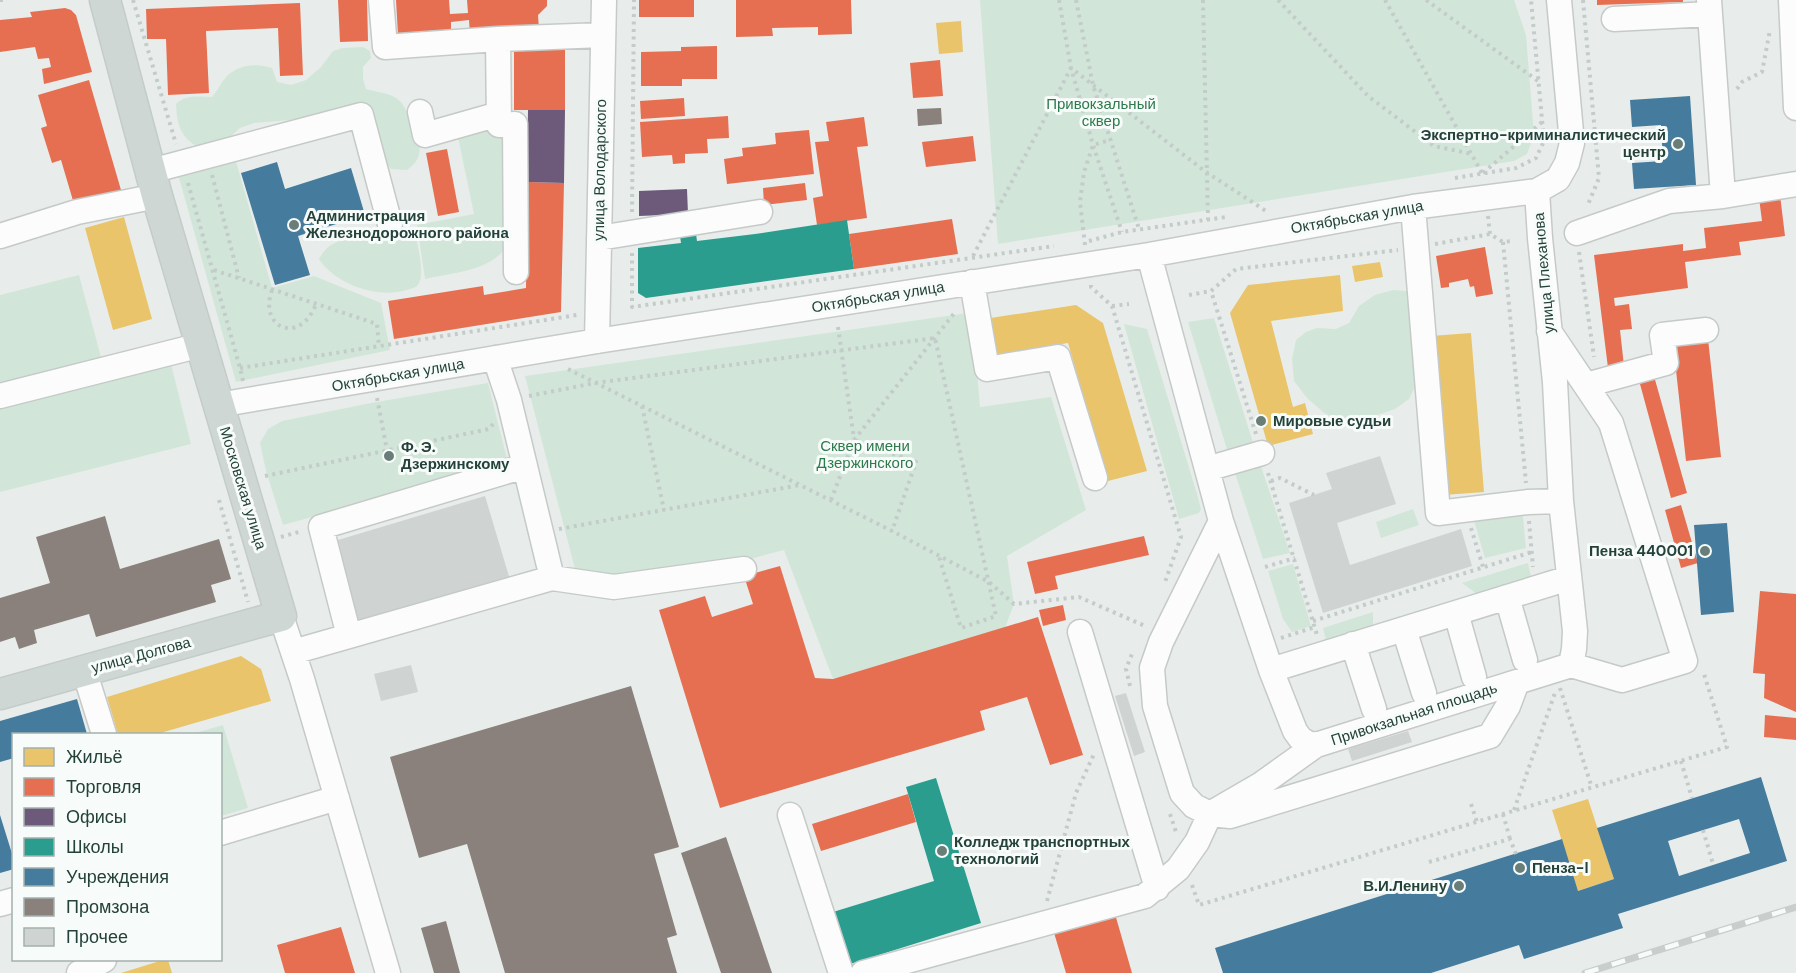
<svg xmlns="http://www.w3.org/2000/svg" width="1796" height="973" viewBox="0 0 1796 973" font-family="'DM Sans',sans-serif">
  <rect width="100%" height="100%" fill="#e8edeb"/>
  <path fill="#d1e6d8" d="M980 0H1514L1526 35 1534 135 1527 154 1514 161 998 244Z
    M363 47 370 51 371 58 363 67V79L366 89C378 93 391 92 401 102 406 108 409 117 412 123 419 142 427 156 407 170L391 169 385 162 375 123 313 118 254 123 240 128 229 138 217 144 203 149C181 140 177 126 176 104 187 94 198 97 212 97 217 91 221 83 226 77 239 64 256 63 272 68L277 82 291 85 306 80 321 67 333 51 342 48Z
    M489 127 509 129 506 247C491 271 451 273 425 279L417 225 474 214 458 137Z
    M235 158 272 288 314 276 381 303 390 350 236 382 178 174Z
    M401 221 415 232C417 244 425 272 419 283 417 288 412 288 407 290 378 299 336 285 319 259 333 233 353 243 374 235 379 233 381 228 383 224Z
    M79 275 101 357 0 385V295Z
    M1393 290 1407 291 1419 327 1417 383 1409 399 1395 409 1369 418 1340 422 1323 412 1307 398 1294 381 1292 359 1296 340 1306 332 1317 328 1336 329 1349 323 1359 306 1375 295Z
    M968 313 976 359 980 407 1051 397 1086 510 1007 556 1014 604 1005 628 833 679 784 550 641 588 582 596 525 376Z
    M1214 318 1255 449 1229 456 1188 322Z
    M1124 324 1147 329 1197 494 1201 509 1199 513 1179 519Z
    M170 360 191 444 0 492V403Z
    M488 383 508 463 283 525 266 471 260 443 268 429 282 421 371 403Z
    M1259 460 1290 553 1263 559 1233 467Z
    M1522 507 1526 548 1485 558 1472 514Z
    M1413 509 1419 525 1381 538 1376 522Z
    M1528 563 1531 577 1526 583 1481 597 1462 583Z
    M1293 564 1311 626 1292 632 1283 619 1268 571Z
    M1373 612V630L1327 645 1323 628Z
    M223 725 248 808 221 816 220 734H192Z"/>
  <path fill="#e9c46a" d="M961 21 963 52 939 54 936 23Z
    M124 217 152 319 113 330 85 228Z
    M1380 262 1383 277 1355 282 1352 266Z
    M1340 275 1343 311 1271 321 1293 407 1305 403 1313 434 1268 446 1230 313 1248 285Z
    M1076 305 1103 323 1147 471 1108 481 1068 343 990 356 984 319Z
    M1471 333 1484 492 1444 495 1431 336Z
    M241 656 261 669 271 701 157 734H118L107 697Z
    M1588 799 1614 879 1578 891 1552 810Z
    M163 960H168L172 973H121Z"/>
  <path fill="#e76f51" d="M338 0H367L368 41 340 42Z
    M396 0H449L450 14 468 13 467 0H547V6L538 15 539 29 470 35 469 20 451 22V31L398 35Z
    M639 0H694V17H639Z
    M736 0H851L852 34 818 35V27L772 28 773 36 736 37Z
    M1597 0H1683V2L1597 5Z
    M300 3 303 75 280 76 278 28 206 31 209 93 168 95 166 39H147L146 9Z
    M65 8 71 10 76 15 92 72 44 84 42 69 51 67 49 58 38 59 35 47 0 52V20L32 17 30 12Z
    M514 41H565V110H514Z
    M717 46V79H682V86H641V52L681 51V47Z
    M940 60 943 96 913 98 910 63Z
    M89 80 121 190 74 204 61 160 52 163 41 128 47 126 38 95Z
    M684 98 685 116 641 119 640 101Z
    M728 116 729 138 707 139 708 153 685 154V163L673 164 672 155 642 157 640 122Z
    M864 117 868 146 857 147 867 218 817 225 813 198 823 196 815 142 829 141 826 122Z
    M809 130 814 174 727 184 724 159 743 156 742 148 776 144 775 133Z
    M973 136 976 161 926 167 922 142Z
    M447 149 459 212 438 216 426 153Z
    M527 182 564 183 561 312 394 339 388 301 483 286 484 295 526 288Z
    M805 183 807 200 764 205 763 188Z
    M1780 195 1785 236 1739 242 1741 255 1685 262 1688 288 1614 298 1615 306 1629 304 1632 329 1620 330 1624 366 1608 368 1594 255 1683 244V251L1706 248 1704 228 1762 221 1759 198Z
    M952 219 958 254 854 269 849 234Z
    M1485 247 1493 294 1476 297 1474 286 1470 287 1468 279 1449 283V287L1441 288 1436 256Z
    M1708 339 1721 457 1686 461 1673 343Z
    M1652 369 1687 493 1671 498 1637 373Z
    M1681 505 1698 563 1681 568 1665 510Z
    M1144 536 1149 555 1055 576 1058 589 1035 594 1027 562Z
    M780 566 815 678 833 679 1038 617 1083 755 1050 765 1027 697 980 711 985 730 720 808 659 610 705 596 712 617 753 604 744 576Z
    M1760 591 1796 594V712L1764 698 1765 674 1753 673Z
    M1063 605 1066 620 1043 626 1039 610Z
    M1765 715 1796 718V740L1764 737Z
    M908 794 916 822 821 851 812 824Z
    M1113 907 1132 973H1066L1052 926Z
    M341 927 355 973H285L277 945Z"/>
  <path fill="#6d597a" d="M528 110H565L564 183 527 182Z
    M687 189 688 214 639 216V191Z"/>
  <path fill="#2a9d8f" d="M847 220 854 269 646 298 638 293V248L681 243 679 229 695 227 697 241 755 234Z
    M936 778 981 923 850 964 833 912 934 881 906 787Z"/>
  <path fill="#457b9d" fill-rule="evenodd" d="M1690 96 1696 185 1634 189 1632 163 1663 161 1661 125 1632 127 1630 100Z
    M277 162 285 189 351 168 365 215 298 236 310 275 275 285 241 173Z
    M1727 523 1734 612 1701 615 1694 525Z
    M77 699 87 734H14V758L0 762V721Z
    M1761 777 1787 861 1618 914 1623 928 1524 959 1519 945 1431 973H1223L1215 948 1562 839 1578 891 1614 879 1597 828ZM1739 819 1750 853 1679 876 1668 841Z
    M0 815 14 860V869L0 873Z"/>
  <path fill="#8a817c" d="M941 108 942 124 918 126 917 109Z
    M105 516 120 569 219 539 231 579 211 585 216 602 96 637 89 614 34 630 37 643 19 649 15 637 0 642V598L50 583 36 537Z
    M631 686 679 847 654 854 677 935 667 938 677 973H505L467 844 419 858 390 757Z
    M726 837 772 973H721L681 853Z
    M446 921 460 973H434L421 928Z"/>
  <path fill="#cfd4d2" d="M1380 456 1396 504 1337 523 1350 565 1461 529 1472 566 1323 613 1289 503 1332 489 1326 473Z
    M485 496 511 583 354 630 328 543Z
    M411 665 418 692 381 701 374 674Z
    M1126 693 1145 752 1134 756 1115 696Z
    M1408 731 1412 742 1352 761 1348 749Z"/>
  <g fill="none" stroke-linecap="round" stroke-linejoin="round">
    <g stroke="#c5cac8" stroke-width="27">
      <path id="minor" d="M381 0 385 47 498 39 603 35
        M1709 0 1723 196
        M1791 0 1796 108
        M1614 19 1710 14
        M498 39 499 125 515 124 516 272
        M420 112 425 135 499 114
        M151 171 361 115 390 224
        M1537 191 1540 238 1555 382 1561 501 1575 631 1574 649 1571 665
        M1413 207 1438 513 1528 502 1561 501
        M1577 233 1669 201 1723 196 1796 184
        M0 236 77 212 157 196
        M599 238 760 212
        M1149 255 1221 521 1271 670 1295 731 1300 738 1307 743 1316 745 1571 665
        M972 282 987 369 1058 357 1095 478
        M1549 331 1611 423 1685 661 1622 680 1571 665
        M597 341 604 0
        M495 358 509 400 552 578
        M1586 385 1666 363 1662 335 1706 330
        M0 396 201 345
        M218 405 597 341 1149 255 1413 207 1537 191 1558 179 1567 163 1572 143 1559 0
        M1207 469 1262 453
        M1221 521 1161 642 1152 668 1155 706 1182 793 1194 806 1210 814 1230 816 1490 736 1508 706 1517 682
        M1507 597 1525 660
        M1456 613 1474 677
        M281 616 302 679 388 973
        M1404 629 1424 693
        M1080 632 1157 888
        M349 636 321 527 525 466
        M1353 644 1374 709
        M293 652 552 578 614 587 744 569
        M84 670 104 734
        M1271 670 1569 578
        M790 815 841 973
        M220 833 337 798
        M0 904 14 900
        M79 973 104 960
        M863 973 1145 896 1178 869 1197 842 1210 814 1260 785 1316 745"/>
    </g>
    <g stroke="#c3ccc9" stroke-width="33">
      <path id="major" d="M0 694 281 616 157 196 105 0"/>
    </g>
    <path stroke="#c3ccca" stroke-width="4" stroke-dasharray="3 4.5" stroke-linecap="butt" d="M0 0H5
      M133 0 176 144
      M1059 0 1071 68 1093 145 1122 232
      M1076 0 1093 85 1139 229
      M1203 0 1208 220
      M1278 0 1368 96 1434 146 1472 154
      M1385 0 1482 173
      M1426 0 1538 81
      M1583 0 1599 178 1587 207
      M1737 89 1742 82 1762 72 1770 30
      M1483 173 1542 122
      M212 175 239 278
      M1455 178 1516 168 1536 158 1544 141 1531 0
      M188 183 240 368 243 381
      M632 212 634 0
      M1488 216 1490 234
      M1089 241 1122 232 1226 217
      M1503 242 1526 483
      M1435 244 1490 234 1503 242 1513 241
      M1085 245 1080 202 1084 172 1093 145 1110 140
      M1579 252 1594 357
      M632 253V307L1054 246
      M973 256 1071 68 1206 172 1266 211
      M214 270 377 324 379 347
      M1091 285V287L1112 306 1181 537 1165 582
      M272 290C258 328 300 346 316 304
      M1189 295 1211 291
      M1112 306 1129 304
      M838 327 854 439
      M240 368 577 315
      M568 369 892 531 989 582 1014 604 1079 597 1145 626 1146 625
      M529 396 595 383 935 338 996 616 961 628 939 557
      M377 398 387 450
      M642 406 664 510
      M1256 434 1211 291 1236 269 1398 250
      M854 440 956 311
      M1268 473 1317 635
      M265 476 489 429 493 424
      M1271 481 1280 478 1314 495
      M219 500 248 602
      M831 500 854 440 916 462 892 531
      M1529 521 1533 567
      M1471 528 1483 567
      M559 529 800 485
      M281 537 302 531
      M1265 567 1295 558
      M1313 621 1532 552
      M1281 638 1315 627
      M1130 686 1126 669 1132 654
      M1560 688 1592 788
      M1681 761 1692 798
      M1471 804 1477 822
      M1514 810 1556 690
      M1170 814 1177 835
      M1503 814 1510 839
      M1703 830 1713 864
      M1429 862 1510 839 1516 854
      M1192 885 1199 905 1727 747 1703 671
      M1047 901 1076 793 1094 754"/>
    <use href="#minor" stroke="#fcfcfc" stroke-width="24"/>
    <use href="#major" stroke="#cfd7d5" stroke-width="30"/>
    <g stroke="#c9cdcc" stroke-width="7">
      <path id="rail" d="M1585 973 1796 907"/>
    </g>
    <use href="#rail" stroke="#f7fbf9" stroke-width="4.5" stroke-dasharray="14" stroke-linecap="butt"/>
  </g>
  <g fill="#697e78" stroke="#f7fbf9" stroke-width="2">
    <circle cx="1678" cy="144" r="6"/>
    <circle cx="294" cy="225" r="6"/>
    <circle cx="1261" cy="421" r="6"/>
    <circle cx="389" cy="456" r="6"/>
    <circle cx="1705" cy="551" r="6"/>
    <circle cx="942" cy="851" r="6"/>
    <circle cx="1520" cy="868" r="6"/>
    <circle cx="1459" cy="886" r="6"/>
  </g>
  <g text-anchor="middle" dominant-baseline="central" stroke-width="6" stroke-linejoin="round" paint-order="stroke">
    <g font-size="15" fill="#2d7a4b" stroke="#f7fbf9">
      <text x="1101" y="104">Привокзальный<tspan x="1101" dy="17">сквер</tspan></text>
      <text x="865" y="446">Сквер имени<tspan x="865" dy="17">Дзержинского</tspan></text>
    </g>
    <g font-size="15" font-weight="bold" fill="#24423a" stroke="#f7fbf9" text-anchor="start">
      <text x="1666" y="135" text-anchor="end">Экспертно-криминалистический<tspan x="1666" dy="17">центр</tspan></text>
      <text x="306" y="216">Администрация<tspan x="306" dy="17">Железнодорожного района</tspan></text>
      <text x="1273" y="421">Мировые судьи</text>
      <text x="401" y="447">Ф. Э.<tspan x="401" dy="17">Дзержинскому</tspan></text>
      <text x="1693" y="551" text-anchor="end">Пенза 440001</text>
      <text x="954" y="842">Колледж транспортных<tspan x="954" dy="17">технологий</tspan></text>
      <text x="1532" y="868">Пенза-I</text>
      <text x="1447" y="886" text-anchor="end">В.И.Ленину</text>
    </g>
    <g font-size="15" fill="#24423a" stroke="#f7fbf9">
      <text transform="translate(600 170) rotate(-89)">улица Володарского</text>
      <text transform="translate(1357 217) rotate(-10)">Октябрьская улица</text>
      <text transform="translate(1544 273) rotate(-95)">улица Плеханова</text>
      <text transform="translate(878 297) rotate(-9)">Октябрьская улица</text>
      <text transform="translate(398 375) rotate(-10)">Октябрьская улица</text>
      <text transform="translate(243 488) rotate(73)">Московская улица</text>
      <text transform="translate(141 655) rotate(-15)">улица Долгова</text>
      <text transform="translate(1414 714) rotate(-18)">Привокзальная площадь</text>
    </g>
  </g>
  <rect x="12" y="733" width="210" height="228" fill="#f7fbf9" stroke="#a3b1ad" stroke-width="1.5"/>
  <rect x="24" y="748" width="30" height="18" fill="#e9c46a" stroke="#a3b1ad" stroke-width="1.5"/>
  <text x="66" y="763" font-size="18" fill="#24423a">Жильё</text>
  <rect x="24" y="778" width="30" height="18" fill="#e76f51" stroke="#a3b1ad" stroke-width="1.5"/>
  <text x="66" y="793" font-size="18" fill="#24423a">Торговля</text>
  <rect x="24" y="808" width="30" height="18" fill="#6d597a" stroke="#a3b1ad" stroke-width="1.5"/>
  <text x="66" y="823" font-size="18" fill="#24423a">Офисы</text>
  <rect x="24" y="838" width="30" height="18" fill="#2a9d8f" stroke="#a3b1ad" stroke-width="1.5"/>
  <text x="66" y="853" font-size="18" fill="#24423a">Школы</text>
  <rect x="24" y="868" width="30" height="18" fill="#457b9d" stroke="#a3b1ad" stroke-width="1.5"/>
  <text x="66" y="883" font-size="18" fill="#24423a">Учреждения</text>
  <rect x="24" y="898" width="30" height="18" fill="#8a817c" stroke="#a3b1ad" stroke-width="1.5"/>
  <text x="66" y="913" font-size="18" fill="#24423a">Промзона</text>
  <rect x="24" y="928" width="30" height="18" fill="#cfd4d2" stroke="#a3b1ad" stroke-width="1.5"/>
  <text x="66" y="943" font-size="18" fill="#24423a">Прочее</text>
</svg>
